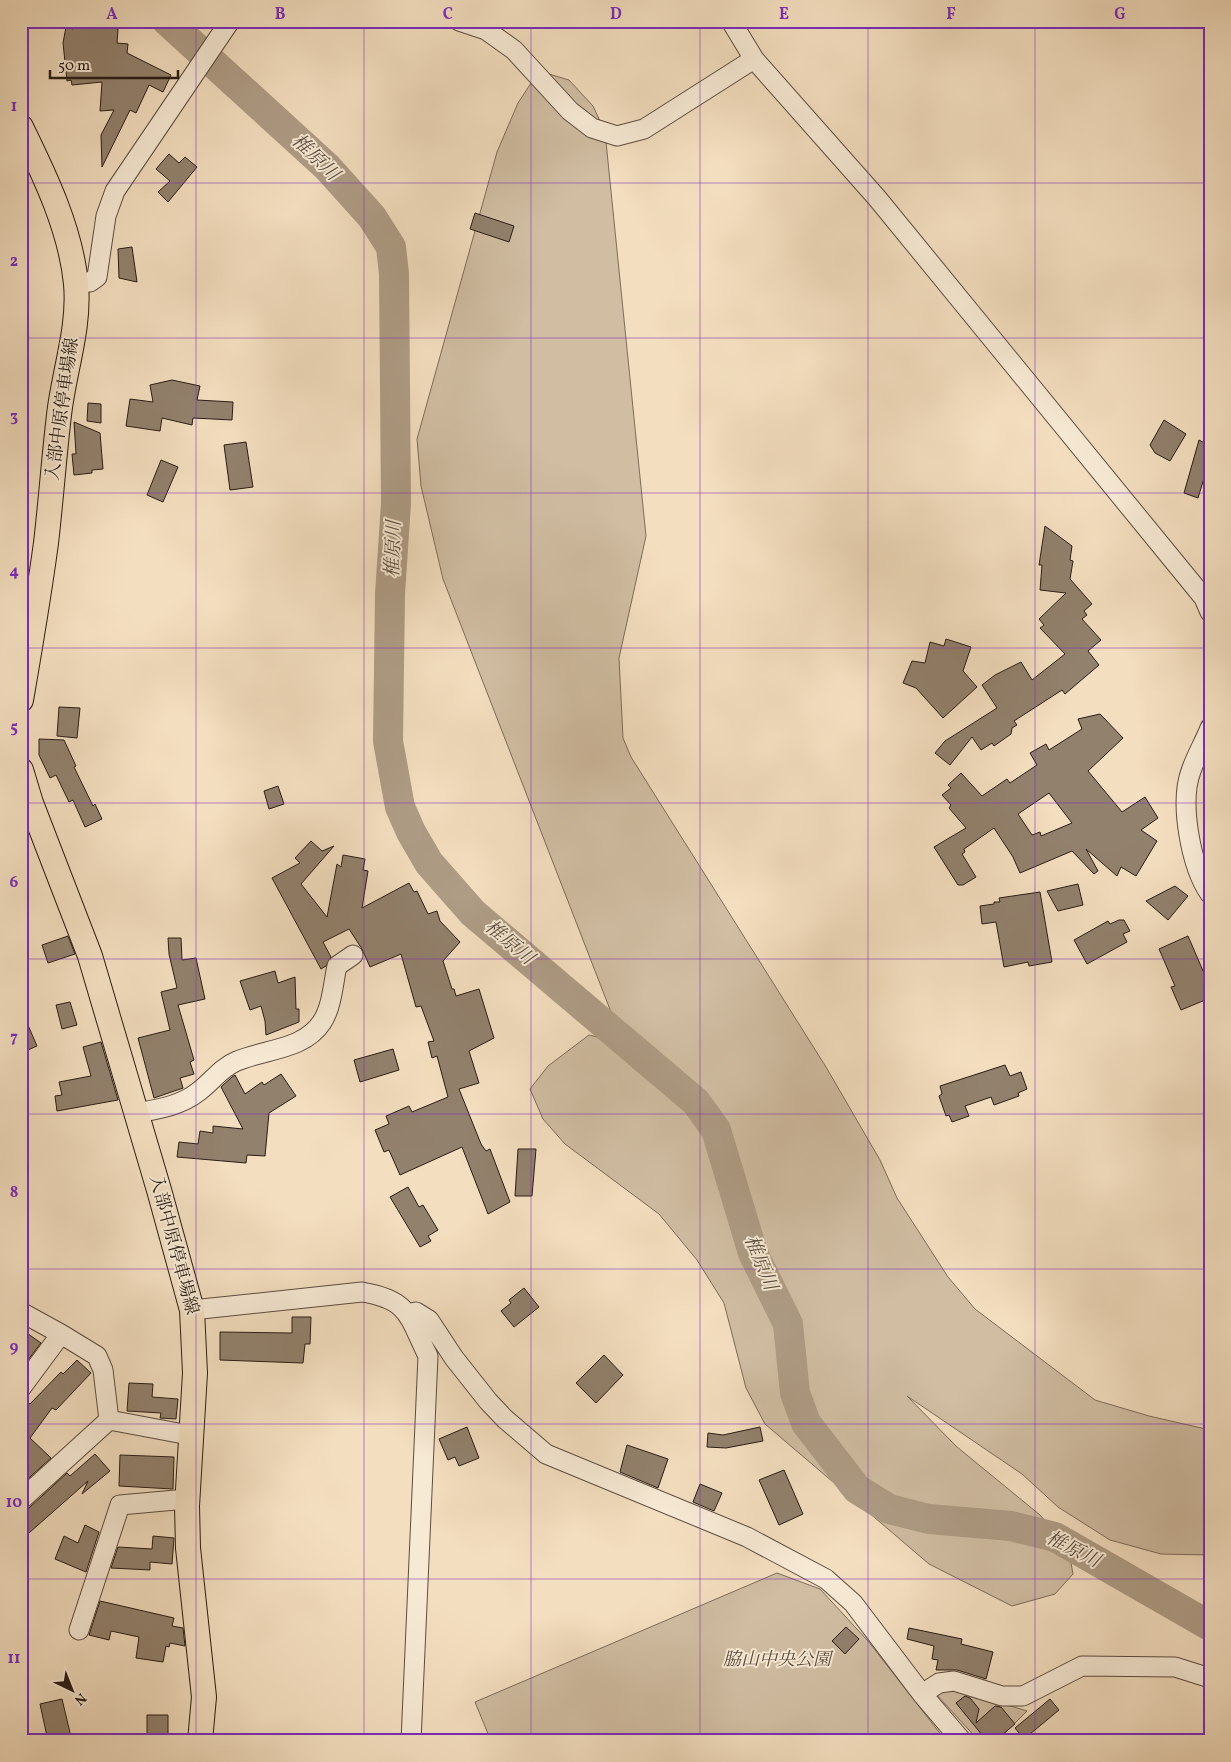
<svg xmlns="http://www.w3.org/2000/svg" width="1231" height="1762" viewBox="0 0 1231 1762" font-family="Vollkorn,'Noto Serif JP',serif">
  <rect width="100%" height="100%" fill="#f3debf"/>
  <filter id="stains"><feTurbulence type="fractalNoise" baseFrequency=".004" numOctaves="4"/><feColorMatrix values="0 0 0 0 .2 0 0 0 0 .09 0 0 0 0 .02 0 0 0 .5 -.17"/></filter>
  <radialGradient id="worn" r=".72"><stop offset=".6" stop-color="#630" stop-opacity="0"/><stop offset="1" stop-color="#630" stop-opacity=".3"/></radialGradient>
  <path fill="#d0bda2" stroke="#7c6c5c" d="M549 74 569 80 593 106 605 132 646 536 619 658 623 738 631 757 826 1067 880 1160 897 1198 948 1277 975 1309 1095 1400 1149 1416 1210 1430V1555L1161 1554 1110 1540 1058 1507 1022 1474 907 1396 957 1447 1040 1515 1068 1546 1073 1574 1055 1594 1012 1606 929 1564 765 1424 746 1388 724 1303 697 1260 659 1214 565 1144 543 1119 530 1089 548 1066 589 1035 623 1043 443 579 421 486 417 439 497 152 518 103 533 80Z
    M777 1573 820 1589 868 1641 946 1741H491L475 1702Z
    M956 1689 1027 1711 997 1741H979L937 1695 942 1690Z"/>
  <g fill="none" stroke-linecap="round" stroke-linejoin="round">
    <path stroke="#ae9c85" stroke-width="30" d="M167 21 327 167 372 217 391 247 394 274 396 503 390 594 388 741 400 807 411 832 429 863 473 913 696 1102 716 1130 753 1253 788 1324 795 1393 806 1423 857 1489 889 1509 929 1519 1011 1526 1055 1537 1210 1626"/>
  </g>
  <path fill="#92816d" stroke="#281c15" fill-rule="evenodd" d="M75 21H87L118 29 117 43 128 44 127 53 171 75 163 92 149 85 136 113 130 110 102 167 101 135 114 110 100 111 102 82 72 85 71 80 67 81 63 43 66 27 73 29Z
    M169 154 179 163 185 157 197 167 168 202 158 192 170 181 156 169Z
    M475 213 514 226 509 242 470 229Z
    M132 247 137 282 119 278 118 249Z
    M172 380 200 386 197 400 233 402 232 420 193 418 192 425 162 418 160 431 126 426 130 399 153 402 150 385Z
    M88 403 101 404V423L87 421Z
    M1164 420 1186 434 1170 461 1155 453 1150 445Z
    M74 422 100 433 103 469 92 470V473L74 475 72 454H76Z
    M1199 440 1210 446V467L1205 475 1198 498 1184 493Z
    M246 442 253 487 230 490 224 445Z
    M161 460 178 467 163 502 147 495Z
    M1045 526 1072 546 1070 560 1073 561 1070 579 1092 604 1084 611 1087 615 1082 619 1101 640 1088 651 1099 665 1065 694 1062 690 1014 721 1017 725 1012 728 1011 734 994 746 992 743 981 750 972 737 950 765 935 753 945 741 997 708 982 685 995 675 1021 662 1032 680 1065 654 1040 628 1044 625 1039 619 1066 593 1040 590 1042 565H1039Z
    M946 639 971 647 963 671 977 687 943 718 916 688 903 683 912 661 925 663 930 642 944 646Z
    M59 707 80 708 77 738 57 736Z
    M1100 714 1123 738 1088 771 1122 812 1145 797 1158 818 1141 830 1157 841 1136 876 1121 867 1117 876 1086 849 1098 871 1094 874 1072 851 1020 873 1013 857 994 828 964 849 965 852 962 854 976 877 963 885H958L934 847 966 828 949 808 951 805 942 795 951 788 948 785 961 773 982 796 1007 779 1010 783 1037 765 1030 753 1046 744 1049 750 1082 729 1078 719ZM1049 793 1072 823 1041 836 1040 832 1032 835 1018 814Z
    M39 739 64 740 76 766 74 767 93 806 95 804 102 819 85 827 73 800 69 802 56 775 50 778 39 755Z
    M278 786 284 804 269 809 264 791Z
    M311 841 322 851 334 846 301 884 327 917 337 864 341 867 343 855 365 859 363 870 368 871 362 908 409 883 414 892 417 891 428 914 437 911 440 921 460 942 443 961 452 989H454L456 996 479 989 494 1038 469 1051 479 1083 459 1089 481 1144 486 1151 490 1149 510 1202 488 1214 462 1147 400 1175 389 1150 384 1152 375 1130 389 1124 386 1116 409 1106 412 1112 448 1097 437 1056 432 1058 428 1042 434 1041 421 1006 416 1007 401 954 370 967 362 949 349 929 323 942 331 957 326 966 321 969 272 878 300 863 295 858Z
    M1078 884 1083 905 1058 911 1047 891Z
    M1175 886 1188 896 1168 920 1146 901Z
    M1040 892 1052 962 1029 966 1028 962 1004 967 996 922 982 924 980 906 994 904V902H1000L999 898Z
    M1119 920H1124L1130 931 1123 934 1127 942 1087 964 1074 940 1108 921 1110 924Z
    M68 936 75 954 48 963 42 945Z
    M1188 936 1210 987V998L1181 1010 1171 987 1175 986 1159 949Z
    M168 938H181L182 960 196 958 205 999 178 1005 194 1060 190 1062 194 1074 180 1078 183 1088 154 1098 138 1038 170 1030 161 992 177 988 169 954Z
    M275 971 278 983 295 977 296 1009H299V1022L266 1035 265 1021 261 1006 250 1010 240 981Z
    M70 1002 77 1025 62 1029 56 1005Z
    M21 1009 37 1046 21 1053Z
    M101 1042 118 1100 57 1111 55 1096 62 1095 59 1082 91 1076 83 1047Z
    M393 1049 399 1070 360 1082 354 1060Z
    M1005 1065 1010 1076 1021 1072 1027 1089 1018 1093 1019 1096 994 1105 991 1097 965 1106 969 1116 952 1122 949 1115 946 1116 939 1096 942 1094 940 1086Z
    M281 1074 296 1096 269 1113 265 1156 247 1155 246 1163 177 1157 179 1142 198 1144 200 1131 213 1133V1126L243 1129 221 1087 232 1077 235 1075 245 1094 262 1082 264 1085Z
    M518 1149H536L532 1196H515Z
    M408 1187 419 1207 423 1205 438 1230 428 1236 431 1241 420 1247 390 1197Z
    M524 1288 539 1307 514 1327 501 1311 511 1303 509 1300Z
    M292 1317H311L310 1344H305L303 1363 220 1360V1332L292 1333Z
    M21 1329 41 1343 21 1369Z
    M604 1355 623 1375 596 1403 576 1383Z
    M77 1360 91 1373 56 1410 52 1408 30 1438 51 1458 21 1485V1399L30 1404 61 1372 63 1374Z
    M129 1383 153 1384 152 1397 178 1399 176 1419 160 1418 161 1413 127 1411Z
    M467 1427 479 1458 459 1466 455 1457 448 1460 439 1439Z
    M760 1427 763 1441 726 1448 707 1447 708 1433 723 1435Z
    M627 1445 668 1459 658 1488 620 1472Z
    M95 1454 110 1471 82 1494 88 1481 21 1540V1511L29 1508 67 1473 70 1476Z
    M120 1455 174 1457 173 1489 119 1486Z
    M784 1470 803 1514 779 1525 759 1480Z
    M700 1484 722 1493 714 1511 693 1502Z
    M85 1525 99 1532 86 1572 55 1559 64 1536 78 1543Z
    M153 1536 174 1538 172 1564 150 1562V1570L111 1568 118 1547 152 1549Z
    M100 1601 174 1618 172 1626 183 1628 185 1646 170 1643 169 1647 166 1646 163 1662 136 1658 139 1637 111 1631 109 1640 89 1635Z
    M846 1627 859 1639 845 1654 832 1641Z
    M909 1628 962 1639 961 1644 993 1652 986 1679 957 1670H936L938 1660 932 1659 934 1646 907 1639Z
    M965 1696 970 1698 979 1709 976 1723 995 1706 1001 1707 1015 1724 995 1741H987L956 1703Z
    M62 1699 72 1741H48L40 1704Z
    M1050 1699 1059 1710 1024 1739 1015 1728Z
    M147 1715H168V1741H147Z"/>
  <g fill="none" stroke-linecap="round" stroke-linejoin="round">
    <g stroke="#5b4c40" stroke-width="21">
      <path id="minor" d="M459 21 486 30 514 50 570 111 592 128 617 136 644 129 754 59
        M731 21 754 59 877 198 1204 598 1210 612
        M76 283 90 282 97 277 106 216 115 191 230 21
        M1210 728C1204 743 1196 756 1191 771 1179 803 1191 867 1210 894
        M137 1113C158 1109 180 1106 198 1092 212 1082 220 1068 237 1061 265 1049 304 1050 322 1022 332 1007 333 984 337 966L353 955
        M192 1310 362 1292C410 1300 408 1316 428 1356L411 1741
        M21 1312 61 1334
        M407 1314 416 1312 429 1320 454 1358 488 1401 505 1419 546 1454 747 1537 826 1579 853 1603 922 1694 962 1741
        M21 1388 61 1334 97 1356 103 1370 109 1420
        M109 1420 189 1435
        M21 1500 109 1420
        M79 1630 120 1505 187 1499
        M922 1694 939 1683 954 1681 1002 1696H1023L1082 1666 1175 1667 1210 1678"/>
    </g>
    <g stroke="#281c15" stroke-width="26">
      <path id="major" d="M21 127C45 176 71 230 76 284 80 328 64 371 59 415 54 457 51 500 46 543 39 595 30 648 21 700
        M21 770 31 803 90 956 159 1190 192 1310 195 1373 187 1506 188 1548 204 1697 200 1741"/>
    </g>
    <use href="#minor" stroke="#f7ead5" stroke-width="19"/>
    <use href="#major" stroke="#f3debf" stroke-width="24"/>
  </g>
  <path fill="none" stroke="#7b2cbf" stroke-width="1" stroke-opacity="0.55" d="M196 21V1741M364 21V1741M531 21V1741M700 21V1741M868 21V1741M1035 21V1741M21 183H1210M21 338H1210M21 493H1210M21 648H1210M21 803H1210M21 959H1210M21 1114H1210M21 1269H1210M21 1424H1210M21 1579H1210"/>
  <g text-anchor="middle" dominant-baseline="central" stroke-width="4" stroke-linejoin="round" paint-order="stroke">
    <g font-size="18" fill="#281c15" stroke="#f7ead5">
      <text transform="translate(63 409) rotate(-82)">入部中原停車場線</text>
      <text transform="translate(173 1245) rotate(75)">入部中原停車場線</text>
    </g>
    <g font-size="18" font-style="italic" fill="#5a4c3f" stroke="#f7ead5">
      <text x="777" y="1660">脇山中央公園</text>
    </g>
    <g font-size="19" font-style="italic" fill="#5e4f42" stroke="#f7ead5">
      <text transform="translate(315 158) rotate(44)">椎原川</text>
      <text transform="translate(394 549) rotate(-88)">椎原川</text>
      <text transform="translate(509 943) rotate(40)">椎原川</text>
      <text transform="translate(760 1263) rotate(68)">椎原川</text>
      <text transform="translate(1073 1550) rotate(27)">椎原川</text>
    </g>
  </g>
  <rect width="1231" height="1762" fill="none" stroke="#f3debf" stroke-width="55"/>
  <g transform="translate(72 1690) rotate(137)" stroke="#f7ead5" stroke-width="4" paint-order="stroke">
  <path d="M0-4L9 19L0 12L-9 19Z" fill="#281c15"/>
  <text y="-8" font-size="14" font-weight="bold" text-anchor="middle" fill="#281c15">N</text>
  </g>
  <path d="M50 70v8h128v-8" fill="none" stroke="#281c15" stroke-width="2.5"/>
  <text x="58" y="70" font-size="15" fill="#281c15" stroke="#f7ead5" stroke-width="4" paint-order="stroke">50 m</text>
  <rect x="28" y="28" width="1176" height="1706" fill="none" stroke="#7b2cbf" stroke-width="2"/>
  <g font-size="16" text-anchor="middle" font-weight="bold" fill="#7b2cbf">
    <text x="112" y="19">A</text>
    <text x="280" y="19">B</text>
    <text x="448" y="19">C</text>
    <text x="616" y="19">D</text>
    <text x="784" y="19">E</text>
    <text x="951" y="19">F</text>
    <text x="1120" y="19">G</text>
    <text x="14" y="111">1</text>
    <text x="14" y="266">2</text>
    <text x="14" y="421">3</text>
    <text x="14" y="576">4</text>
    <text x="14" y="732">5</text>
    <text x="14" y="887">6</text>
    <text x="14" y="1042">7</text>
    <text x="14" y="1197">8</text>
    <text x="14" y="1352">9</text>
    <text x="14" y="1507">10</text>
    <text x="14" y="1663">11</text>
  </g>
  <rect width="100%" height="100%" filter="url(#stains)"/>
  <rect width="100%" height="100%" fill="url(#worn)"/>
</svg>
